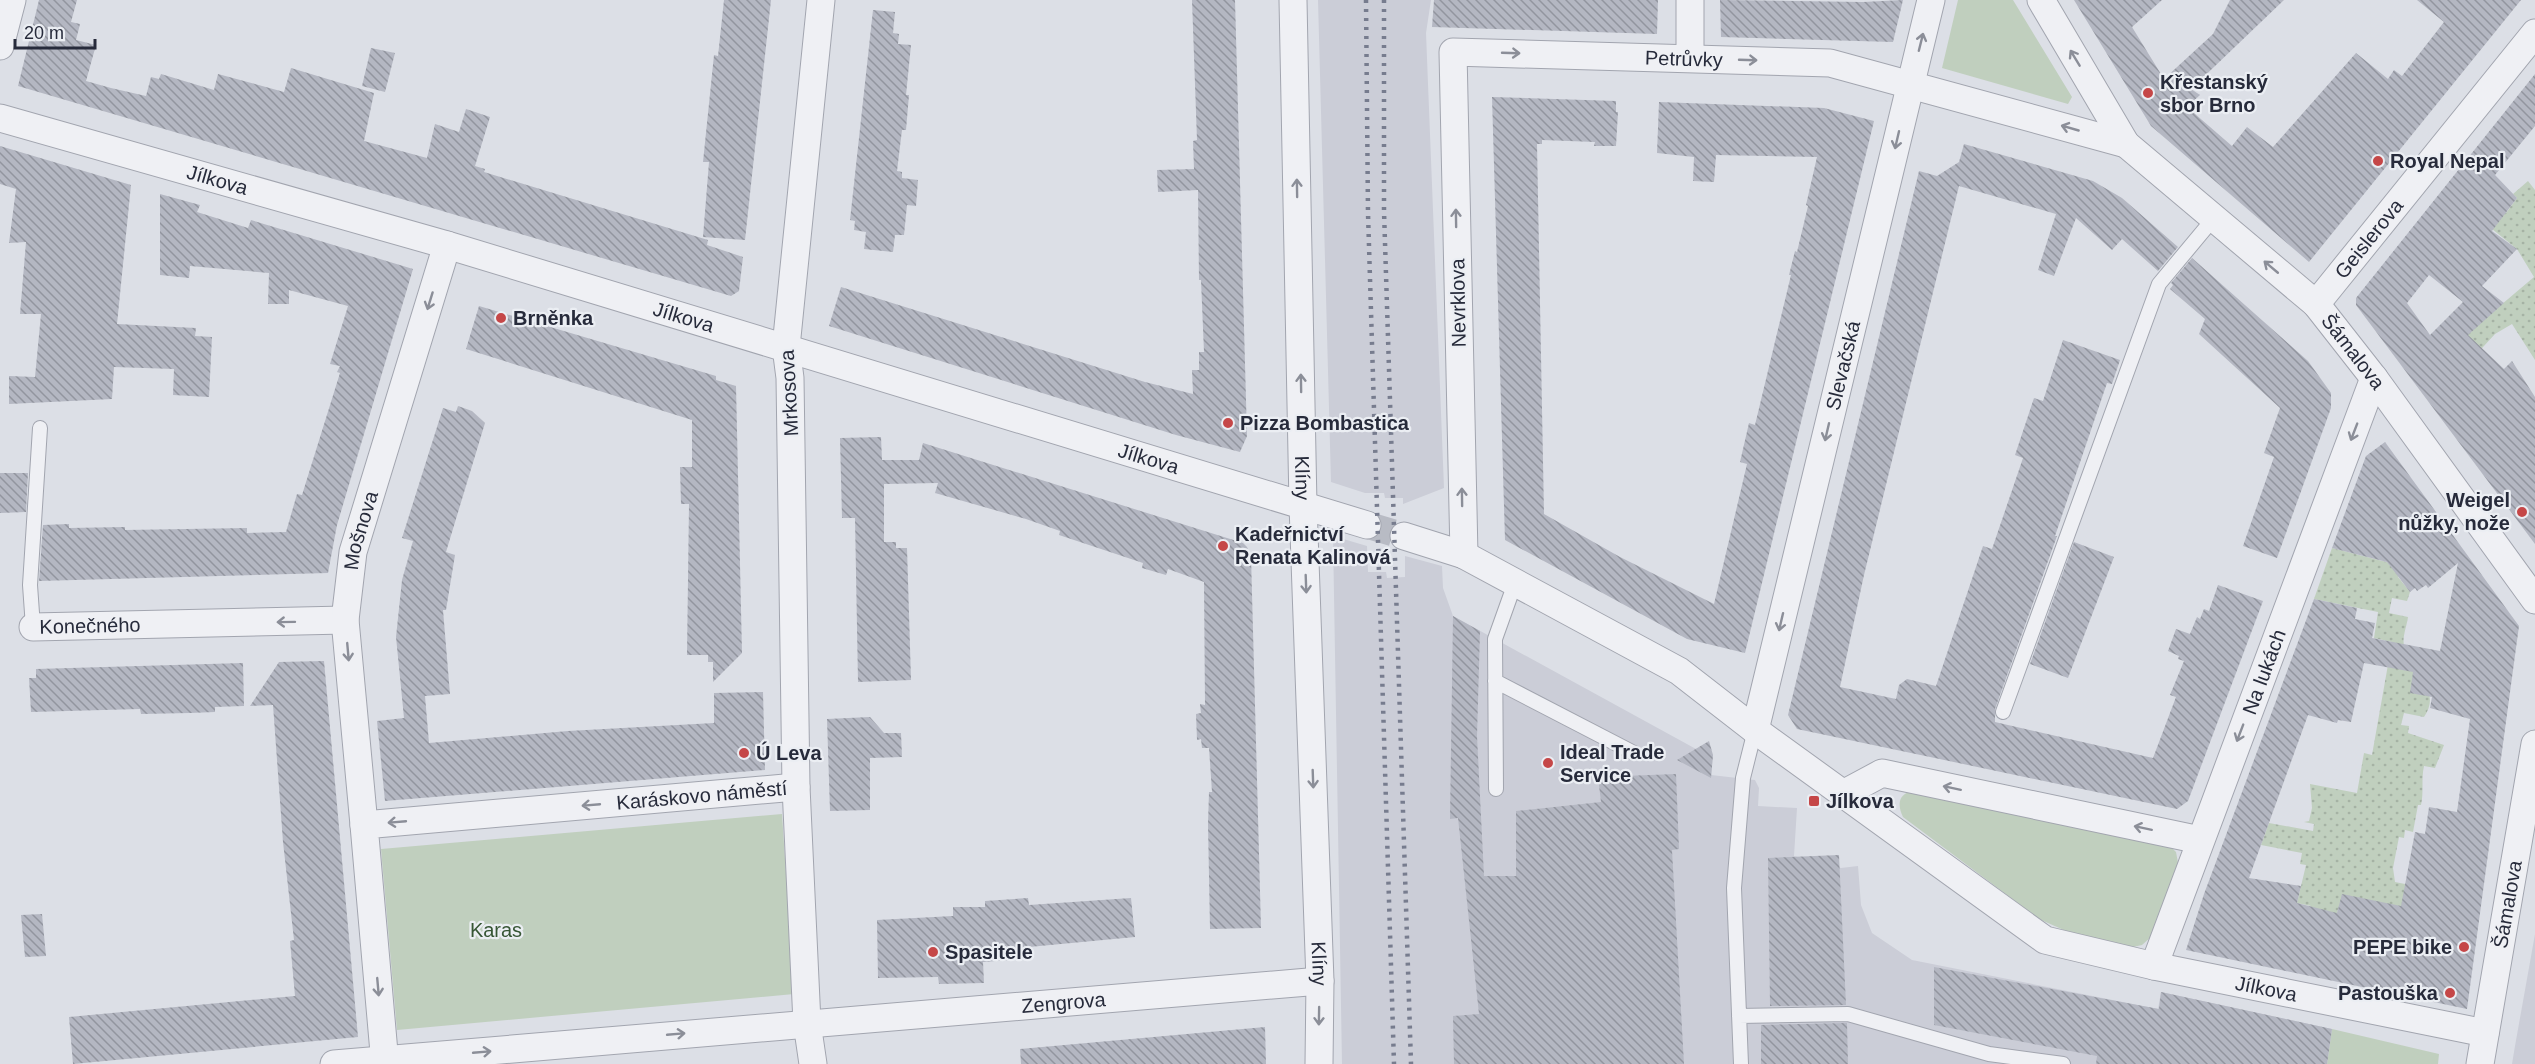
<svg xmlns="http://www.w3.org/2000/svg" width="2535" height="1064" viewBox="0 0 2535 1064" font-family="Arial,sans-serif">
  <defs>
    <pattern id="garden-dots" width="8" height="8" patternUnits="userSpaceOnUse" patternTransform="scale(1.5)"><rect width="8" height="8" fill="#c0cfbe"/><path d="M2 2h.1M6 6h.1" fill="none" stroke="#a5b2a4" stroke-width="1.8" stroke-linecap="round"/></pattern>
    <pattern id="building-back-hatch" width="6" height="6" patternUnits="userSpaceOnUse" patternTransform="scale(1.5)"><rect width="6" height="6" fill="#b4b7c2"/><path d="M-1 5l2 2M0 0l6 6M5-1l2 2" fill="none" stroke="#92959f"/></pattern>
  </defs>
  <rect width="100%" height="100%" fill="#dcdfe6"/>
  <path fill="#cbcdd7" d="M1318 0H1431L1426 33 1444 488 1403 504V498H1385L1384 493H1365L1331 482Z
    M1333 536 1367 546 1368 572H1386L1387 578 1405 577V556L1442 566 1443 588 1453 616 1696 749 1707 746 1713 755 1711 775 1755 780 1759 788 1758 806 1797 808 1794 856 1841 868 1858 866 1861 905 1872 933 1912 960 2158 1009 2161 992 2332 1029 2327 1064H1342Z
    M2535 934V1064H2512L2515 1046Z"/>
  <path fill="#c0cfbe" d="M1958 0H2013L2072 97 2068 104 1942 68Z
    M1914 790 2169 845 2176 852 2178 863 2151 937 2142 945 2133 947 2066 931 2039 919 1903 817C1897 804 1898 794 1914 790Z
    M782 814 794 994 397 1030 381 849Z
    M2332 1029 2439 1054 2438 1064H2327Z"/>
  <path fill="url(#garden-dots)" d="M2528 181 2535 190V360L2512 324 2495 334 2472 359 2462 338 2534 277 2517 249 2482 221 2506 213 2517 198 2513 194Z
    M2332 548 2398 565V577L2410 592 2407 601 2392 598 2389 613 2408 617C2407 625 2402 638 2404 645 2411 671 2443 690 2424 717L2404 713 2401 725 2409 726 2408 733 2444 745 2435 768 2424 766C2421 779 2424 792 2421 805H2418L2413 832 2405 830 2404 838 2399 837 2393 868 2395 882 2415 886 2404 907 2339 906 2335 920 2309 914 2311 906 2297 903 2306 865 2300 864 2302 853 2261 845 2269 823 2313 831 2314 824 2304 822 2309 821 2312 808 2310 784 2357 793 2364 753 2372 755 2392 642 2374 638 2378 612 2314 599Z"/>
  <path fill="url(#building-back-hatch)" fill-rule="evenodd" d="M39 0H77L71 22 80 24 76 40 96 45 86 81 111 88 146 96 151 77 159 79 161 74 214 90 218 74 284 92 291 68 374 93 364 141 427 158 435 124 459 132 466 109 490 117 475 166 485 169 484 172 708 240 707 245 743 257 739 291 731 296 18 86Z
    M724 0H771L745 240 703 237 709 162H703L714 55 718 56Z
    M1192 0H1235L1247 436 1240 452 1176 435 829 326 841 287 1145 382 1193 394 1192 370H1199V352H1204L1201 280H1199L1198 190 1158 192 1157 170 1194 169 1193 141 1197 140Z
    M1434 0H1658L1657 34 1432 27Z
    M1720 0 1863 2 1903 0 1893 42 1721 37Z
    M2074 0H2162L2132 27 2164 79 2213 34 2230 0H2284L2191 89 2200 95 2187 107 2232 146 2247 127 2273 147 2356 53 2388 79 2394 70 2402 76 2444 22 2417 0H2521L2309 262 2151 126Z
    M873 10 895 12 893 33 899 34 898 44 911 45 906 95H909L906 130H902L897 171 902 172V178L918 180 916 206 907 205 904 235H895L893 252 864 249 866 232 854 230 855 221 850 220Z
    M371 48 395 53 385 92 362 86Z
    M2535 74V126L2495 175 2517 198 2492 231 2517 249 2482 286 2504 303 2468 335 2504 369 2512 361 2535 397V544L2356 305V298ZM2429 275 2463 302 2430 335 2407 303Z
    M1492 97 1616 101V112H1618L1616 146H1594L1595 142 1542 140V144H1537L1544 514 1620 557 1714 604 1747 464 1740 462 1749 423 1755 425 1791 275H1789L1795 251 1797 252 1808 206 1806 205 1817 157 1716 155 1714 182 1693 181 1694 157 1657 153 1659 102 1824 108 1874 121 1745 653 1687 639 1505 540Z
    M1964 144 2093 181 2122 198 2178 247 2158 271 2122 239 2112 250 2076 218 2054 276 2038 270 2056 214 1959 186 1864 575 1840 687 1896 699 1899 685 1907 679 1936 686 1983 546 1992 549 2023 458 2015 455 2034 398 2043 401 2063 340 2120 360 2112 384 2107 383 2055 536H2057L1995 709V722L2153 758 2176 697 2170 695 2184 661 2178 659 2179 656 2168 651 2176 629 2190 634 2197 617 2200 619 2204 609 2209 611 2218 585 2263 601 2188 801 2177 809 1797 729 1788 715 1919 171 1937 176 1959 162Z
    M0 146 131 185 117 324 196 328 195 336 212 337 209 397 173 395 174 369 114 367 112 399 9 404V376L35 377 41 314H20L26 242 9 243 16 189 0 184Z
    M160 194 200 205 197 212 248 228 251 220 413 269 337 525 328 573 39 581 43 525 69 524V528L125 527V530L247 528V533L286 532 297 494 302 495 340 373 337 372 340 366 330 364 348 306 289 290V304H268L269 273 190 266 189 278 160 275Z
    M2192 258 2308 361 2331 393V408L2277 558 2243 546 2274 457 2264 453 2280 408 2199 334 2205 319 2170 289 2173 285 2171 283Z
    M479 306 716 376V380L736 386 742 653 713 682V662H708V655H687L689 504H681L680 467H692V420L466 349Z
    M458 406 472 411 485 423 446 552 455 555 446 610H443L450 694 425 696 429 743 568 731 714 723V693L763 692 765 770 385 801 377 721 404 718 396 637 402 580 413 541 402 538 443 408 456 412Z
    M881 437 882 460H919L923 443 1243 543 1247 547 1251 556 1261 928 1210 929 1208 824 1209 792H1212L1209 748H1202L1201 739 1197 740 1196 714 1201 713 1200 704 1205 705 1204 582 1168 569 1166 575 1142 568 1143 563 1059 535 1060 531 1026 519 935 493 938 483 884 484V542H896V548H907L911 680 858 682 855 518H842L840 438Z
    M2385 442 2519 626 2467 1009 2186 950 2204 894 2314 599 2357 608 2355 619 2375 623 2372 638 2440 651 2458 563 2428 588 2426 585 2417 591 2415 588 2410 592 2387 562 2332 548 2366 456ZM2364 663 2413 672 2410 693 2432 697 2430 708 2470 719 2457 812 2429 807 2425 834 2415 832 2401 906 2342 894 2337 913 2297 903 2301 886 2249 878 2308 715 2337 723 2338 720 2351 722Z
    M0 473H28L26 512 0 513Z
    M2074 542 2114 557 2068 678 2030 664Z
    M1453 616 1480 631 1477 736 1484 876H1516V811L1601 802 1598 777 1676 774 1679 849 1672 850 1684 1064H1454L1453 1016 1479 1014 1458 818 1450 819Z
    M324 661 358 1037 73 1064 69 1017 295 996 290 941 294 940 283 842 273 705 250 706 279 662Z
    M243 663 244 706 215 707V712L190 713 141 714 140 709 31 712 29 678H36V669Z
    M870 717 884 733H901L902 757 870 758V810L830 811 827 719Z
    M1709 741 1713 755 1711 778 1677 760Z
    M1839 855 1846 1005 1770 1006 1768 858Z
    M1028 898 1029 905 1131 898 1135 937 1009 949 1010 960 983 962 984 983 939 984 938 977 878 978 877 920 953 916V907H985V901Z
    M42 914 46 956 25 957 21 915Z
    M1934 967 2159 1009 2161 992 2332 1029 2327 1064H2096L2097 1056 1934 1025Z
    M1847 1023 1848 1064H1761V1025Z
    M1265 1027 1266 1064H1021L1020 1049Z"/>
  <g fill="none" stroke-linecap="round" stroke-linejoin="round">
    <path stroke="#b8bbc4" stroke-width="27" stroke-dasharray="27 14" stroke-linecap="butt" d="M1367 525 1404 536"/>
    <g stroke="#a2a5af" stroke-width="16">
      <path id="lane" d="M33 627 30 585 40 428
        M1495 681 1634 753
        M2003 712 2159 284 2214 218
        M1496 789 1495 639 1515 583
        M1739 1016 1848 1014 1989 1054 2063 1064
        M1741 1064 1734 888 1743 778 1755 730"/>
    </g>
    <g stroke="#a2a5af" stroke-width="29">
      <g id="street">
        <path id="s1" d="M1293 0 1303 505 1320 981 1319 1064"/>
        <path d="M1690 0V58"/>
        <path id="s2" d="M2041 0 2126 144 2316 304 2374 378 2535 600"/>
        <path d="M0 46 12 0"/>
        <path id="s3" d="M0 118 447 245 1367 525"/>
        <path id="s4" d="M2316 304 2535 33"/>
        <path id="s5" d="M1404 536 1464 555 1679 671 1755 730 2045 940 2154 966 2485 1033"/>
        <path id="s6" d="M1464 555 1453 52 1830 63 2126 144"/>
        <path id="s7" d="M33 627 345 620"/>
        <path id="s8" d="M1755 730 1931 0"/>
        <path d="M1843 794 1882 773 2200 840"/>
        <path id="s9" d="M364 825 345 620 353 552 447 245"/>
        <path id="s10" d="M2154 966 2374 378"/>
        <path id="s11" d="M334 1064 1320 981"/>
        <path id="s12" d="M385 1064 364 825 796 787"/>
        <path d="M813 1064 807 1023 796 787 790 378 786 347 821 0"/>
        <path id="s13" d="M2480 1064 2535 744"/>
      </g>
    </g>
    <use href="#lane" stroke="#eff0f4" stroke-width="14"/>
    <use href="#street" stroke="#eff0f4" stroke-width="27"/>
    <path stroke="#777c8e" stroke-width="4.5" stroke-dasharray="3 6" stroke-linecap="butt" d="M1366 0 1368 213 1394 1064
      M1384 0V211L1411 1064"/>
  </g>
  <defs><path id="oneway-shaft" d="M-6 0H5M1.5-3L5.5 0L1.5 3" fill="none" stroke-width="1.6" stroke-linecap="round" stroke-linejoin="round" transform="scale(1.5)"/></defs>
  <g stroke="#8b8e98">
    <use href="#oneway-shaft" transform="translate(1921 42) rotate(-76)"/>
    <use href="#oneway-shaft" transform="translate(1511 53) rotate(2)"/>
    <use href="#oneway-shaft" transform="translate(2075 58) rotate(-121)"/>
    <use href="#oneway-shaft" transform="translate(1748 60) rotate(2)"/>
    <use href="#oneway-shaft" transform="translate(2070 128) rotate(-164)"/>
    <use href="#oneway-shaft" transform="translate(1897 140) rotate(103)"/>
    <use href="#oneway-shaft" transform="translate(1297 188) rotate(-91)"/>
    <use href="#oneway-shaft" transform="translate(1456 218) rotate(-91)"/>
    <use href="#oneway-shaft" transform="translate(2271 267) rotate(-140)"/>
    <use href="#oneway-shaft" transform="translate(430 301) rotate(107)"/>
    <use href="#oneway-shaft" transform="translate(1301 383) rotate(-91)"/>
    <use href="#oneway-shaft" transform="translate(1827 432) rotate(103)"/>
    <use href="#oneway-shaft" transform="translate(2354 432) rotate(111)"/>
    <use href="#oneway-shaft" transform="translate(1462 497) rotate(-91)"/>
    <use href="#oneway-shaft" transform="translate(1306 584) rotate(88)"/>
    <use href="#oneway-shaft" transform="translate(286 622) rotate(179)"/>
    <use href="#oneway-shaft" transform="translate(1781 622) rotate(103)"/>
    <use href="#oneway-shaft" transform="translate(348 652) rotate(85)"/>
    <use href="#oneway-shaft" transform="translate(2240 733) rotate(111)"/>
    <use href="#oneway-shaft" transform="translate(1313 779) rotate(88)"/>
    <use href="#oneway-shaft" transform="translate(1952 788) rotate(-168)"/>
    <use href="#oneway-shaft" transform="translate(591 805) rotate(175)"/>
    <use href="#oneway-shaft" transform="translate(397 822) rotate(175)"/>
    <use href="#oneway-shaft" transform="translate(2143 828) rotate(-168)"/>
    <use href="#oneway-shaft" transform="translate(378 987) rotate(85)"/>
    <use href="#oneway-shaft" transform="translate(1319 1016) rotate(91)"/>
    <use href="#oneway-shaft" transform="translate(676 1034) rotate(-5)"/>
    <use href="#oneway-shaft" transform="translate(482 1052) rotate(-5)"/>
  </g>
  <g fill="#c54748" stroke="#ebeef3" stroke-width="2">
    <circle cx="2148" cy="93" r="6"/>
    <circle cx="2378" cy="161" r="6"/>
    <circle cx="501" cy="318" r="6"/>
    <circle cx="1228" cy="423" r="6"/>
    <circle cx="2522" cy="512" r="6"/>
    <circle cx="1223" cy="546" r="6"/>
    <circle cx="744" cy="753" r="6"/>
    <circle cx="1548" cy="763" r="6"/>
    <rect x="1808" y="795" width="12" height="12" rx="3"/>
    <circle cx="2464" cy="947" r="6"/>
    <circle cx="933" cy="952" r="6"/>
    <circle cx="2450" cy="993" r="6"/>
  </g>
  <g text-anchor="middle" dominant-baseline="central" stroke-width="4.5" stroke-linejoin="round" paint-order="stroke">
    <g font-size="20" fill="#272b3b" stroke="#ebeef3">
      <text stroke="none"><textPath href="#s6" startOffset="734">Petrůvky</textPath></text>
      <text stroke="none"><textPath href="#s3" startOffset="226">Jílkova</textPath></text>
      <text stroke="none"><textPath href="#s4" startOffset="84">Geislerova</textPath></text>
      <text transform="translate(1458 303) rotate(-91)">Nevrklova</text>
      <text stroke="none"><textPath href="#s3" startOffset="712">Jílkova</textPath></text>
      <text stroke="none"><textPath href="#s2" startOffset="476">Šámalova</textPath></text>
      <text stroke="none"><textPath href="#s8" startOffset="375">Slevačská</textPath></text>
      <text transform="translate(789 393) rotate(-93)">Mrkosova</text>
      <text stroke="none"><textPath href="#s3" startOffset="1198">Jílkova</textPath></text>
      <text stroke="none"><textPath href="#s1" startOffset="478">Klíny</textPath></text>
      <text stroke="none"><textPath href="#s9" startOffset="297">Mošnova</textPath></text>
      <text stroke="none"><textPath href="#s7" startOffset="57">Konečného</textPath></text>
      <text stroke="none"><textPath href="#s10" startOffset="314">Na lukách</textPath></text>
      <text stroke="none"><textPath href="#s12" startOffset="579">Karáskovo náměstí</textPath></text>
      <text stroke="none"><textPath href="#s13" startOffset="162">Šámalova</textPath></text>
      <text stroke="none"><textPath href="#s1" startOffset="964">Klíny</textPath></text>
      <text stroke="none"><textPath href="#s5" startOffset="988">Jílkova</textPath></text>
      <text stroke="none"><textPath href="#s11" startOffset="732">Zengrova</textPath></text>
    </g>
    <g font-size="20" font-weight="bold" fill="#272b3b" stroke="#ebeef3" text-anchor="start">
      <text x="2160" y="82">Křestanský<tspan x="2160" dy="23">sbor Brno</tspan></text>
      <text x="2390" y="161">Royal Nepal</text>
      <text x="513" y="318">Brněnka</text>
      <text x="1240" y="423">Pizza Bombastica</text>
      <text x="2510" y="500" text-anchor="end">Weigel<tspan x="2510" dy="23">nůžky, nože</tspan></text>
      <text x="1235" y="534">Kadeřnictví<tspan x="1235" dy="23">Renata Kalinová</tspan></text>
      <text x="1560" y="752">Ideal Trade<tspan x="1560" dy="23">Service</tspan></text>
      <text x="756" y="753">Ú Leva</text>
      <text x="1826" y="801">Jílkova</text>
      <text x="2452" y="947" text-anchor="end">PEPE bike</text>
      <text x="945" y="952">Spasitele</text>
      <text x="2438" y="993" text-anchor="end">Pastouška</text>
    </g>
    <g font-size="20" fill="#375635" stroke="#ebeef3">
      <text x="496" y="930">Karas</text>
    </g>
  </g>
  <path d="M15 39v9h80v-9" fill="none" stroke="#272b3b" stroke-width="3"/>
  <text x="24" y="39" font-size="18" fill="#272b3b" stroke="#ebeef3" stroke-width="4.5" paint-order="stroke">20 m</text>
</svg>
